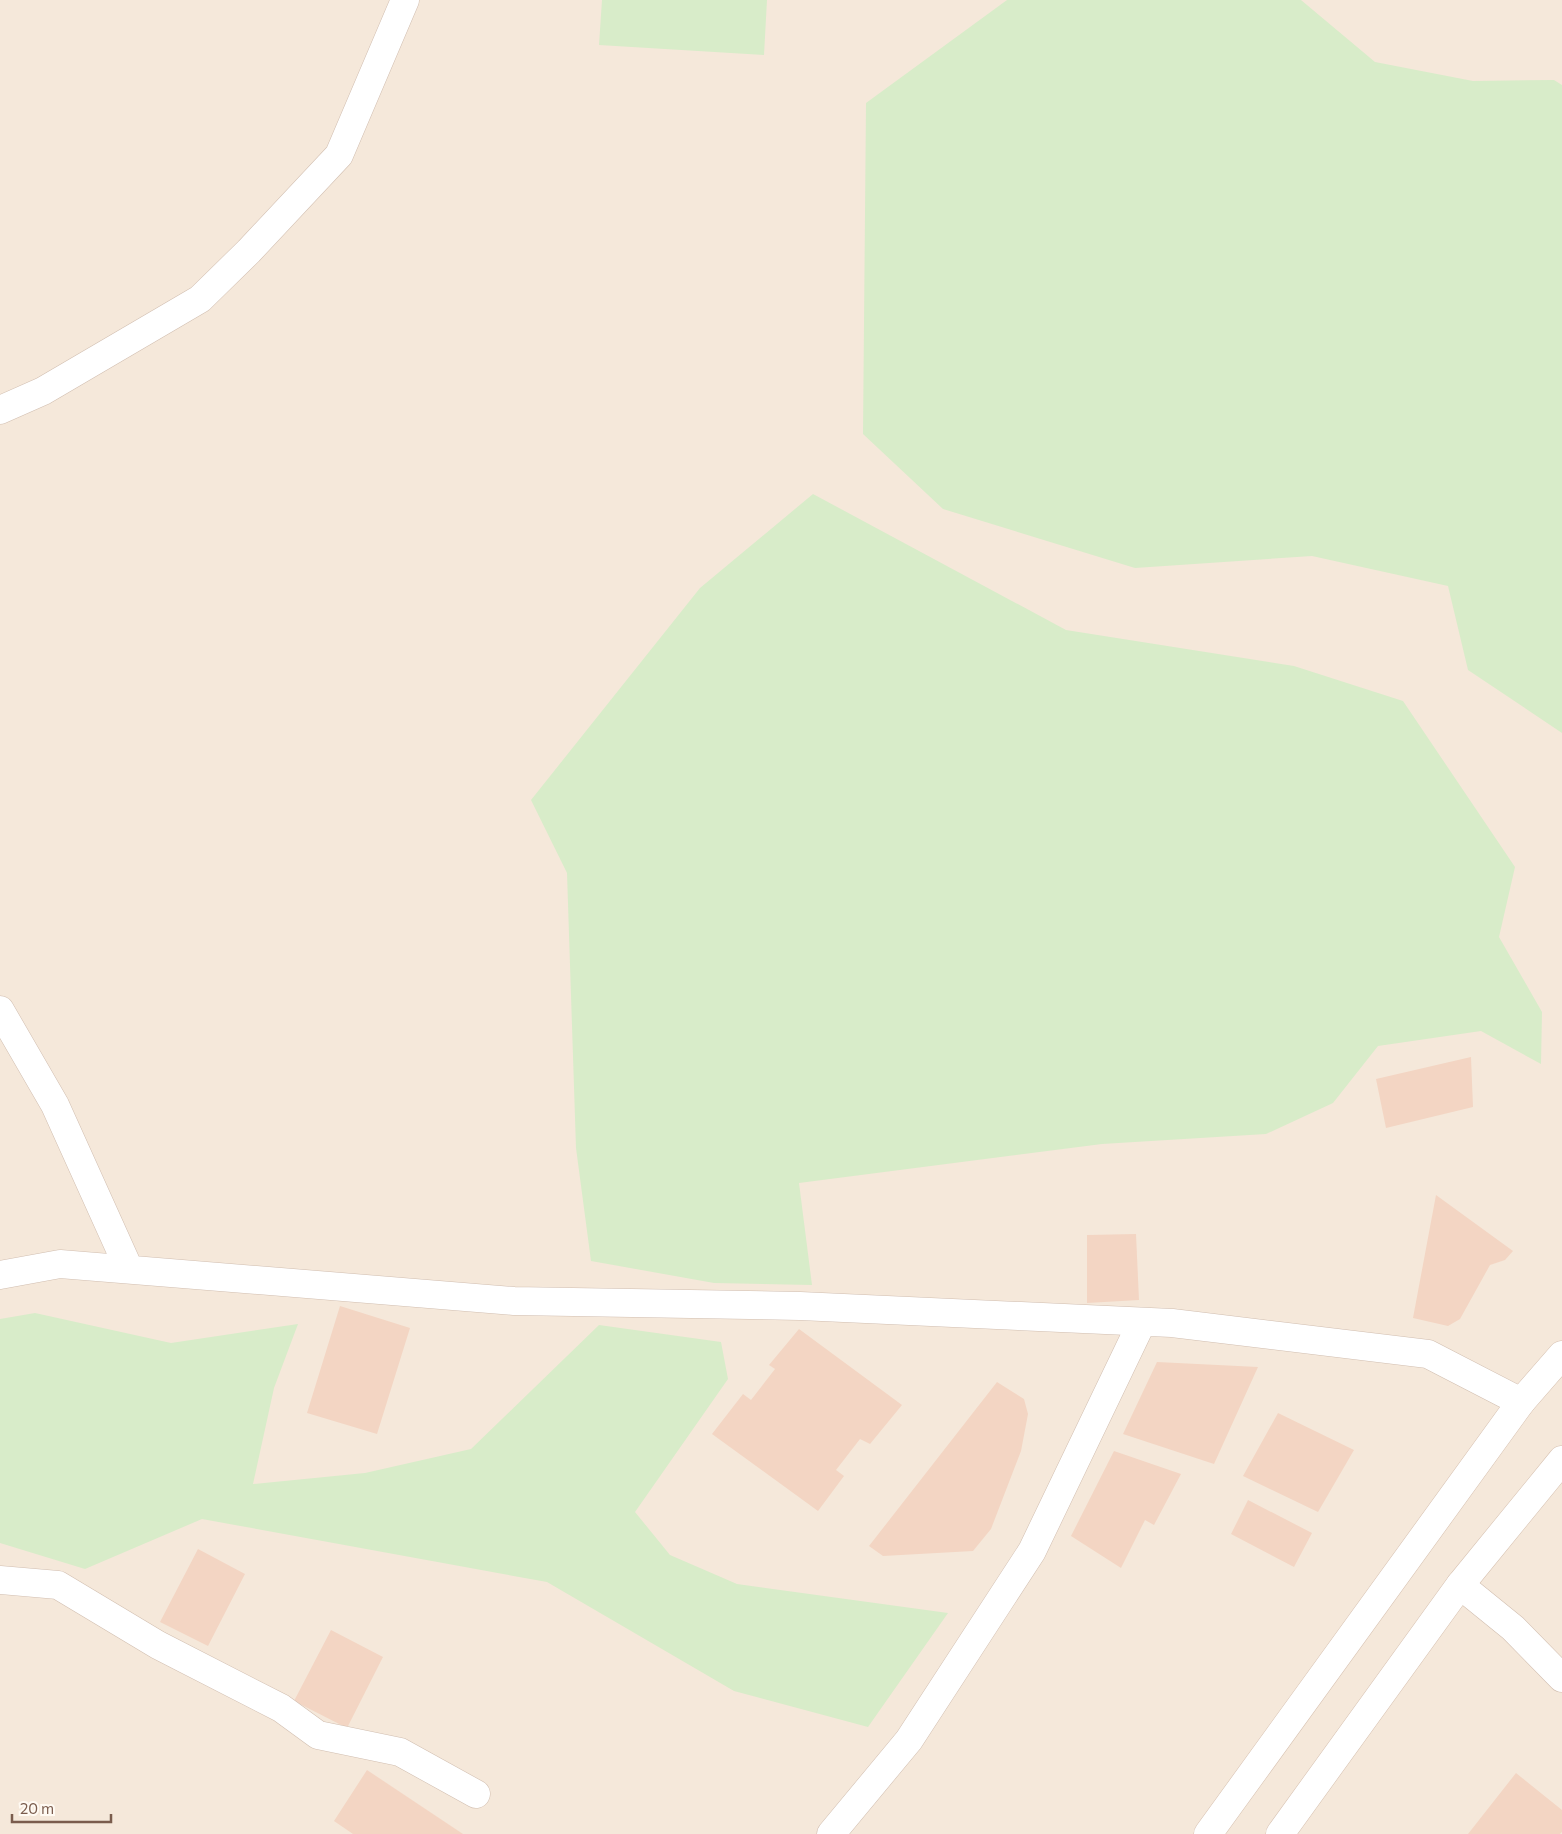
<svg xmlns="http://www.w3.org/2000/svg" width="1562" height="1834" viewBox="0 0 1562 1834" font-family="Commissioner,sans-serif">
  <rect width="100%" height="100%" fill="#fdf6ec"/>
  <path fill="#f5e8da" d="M0 0H1562V1834H0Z"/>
  <path fill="#d8ecc9" d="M602 0H767L764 55 599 45Z
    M1007 0H1301L1375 62 1473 81 1554 80 1562 85V733L1468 670 1448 586 1312 556 1135 568 943 509 863 434 866 103Z
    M813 494 1066 630 1294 666 1403 701 1515 867 1499 937 1542 1012 1541 1064 1481 1031 1378 1046 1333 1103 1266 1134 1102 1144 799 1183 812 1285 714 1283 591 1261 576 1148 567 873 531 800 700 588Z
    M35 1313 171 1343 298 1324 274 1388 253 1484 365 1473 471 1449 599 1325 721 1342 728 1379 635 1512 670 1555 737 1584 948 1613 868 1727 734 1691 547 1582 202 1519 85 1569 0 1543V1319Z"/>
  <path fill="#f3d5c3" d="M1471 1057 1473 1107 1386 1128 1376 1079Z
    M1436 1195 1513 1251 1505 1260 1490 1265 1460 1319 1448 1326 1413 1318Z
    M1136 1234 1139 1300 1087 1303V1235Z
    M340 1306 410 1328 377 1434 307 1413Z
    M799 1329 902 1405 870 1444 860 1439 836 1470 844 1476 818 1511 712 1434 743 1394 751 1400 775 1369 769 1365Z
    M1157 1362 1258 1367 1214 1464 1123 1434Z
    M997 1382 1024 1399 1028 1414 1021 1451 991 1529 973 1551 883 1556 869 1546Z
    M1278 1413 1354 1450 1318 1512 1243 1476Z
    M1114 1451 1181 1474 1154 1525 1145 1520 1121 1568 1071 1536Z
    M1248 1500 1312 1533 1294 1567 1231 1534Z
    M198 1549 245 1574 208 1646 160 1622Z
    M331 1630 383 1657 347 1728 294 1701Z
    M367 1770 463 1834H353L334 1821Z
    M1516 1773 1562 1810V1832L1560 1834H1468Z"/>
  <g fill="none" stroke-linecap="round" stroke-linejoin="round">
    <g stroke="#d1beb0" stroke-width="29">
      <path id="minor" d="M0 410 43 391 200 299 249 251 339 155 405 0
        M0 1010 55 1105 129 1269
        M0 1275 60 1264 514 1301 800 1306 1172 1323 1428 1354 1521 1402
        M0 1580 58 1585 158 1645 281 1708 318 1735 400 1752 476 1794
        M1460 1585 1513 1628 1562 1678
        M831 1834 909 1740 1032 1551 1142 1322"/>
    </g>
    <g stroke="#d6c0b0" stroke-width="29">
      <path id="secondary" d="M1208 1834 1521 1402 1562 1355
        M1280 1834 1460 1585 1562 1460"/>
    </g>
    <use href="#minor" stroke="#fff" stroke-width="28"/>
    <use href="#secondary" stroke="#fff" stroke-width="28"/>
  </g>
  <path d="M12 1814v8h99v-8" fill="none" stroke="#7a5c4d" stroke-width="2.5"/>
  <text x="20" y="1814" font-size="15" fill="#7a5c4d" stroke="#fffaf3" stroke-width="4" paint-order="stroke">20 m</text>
</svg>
